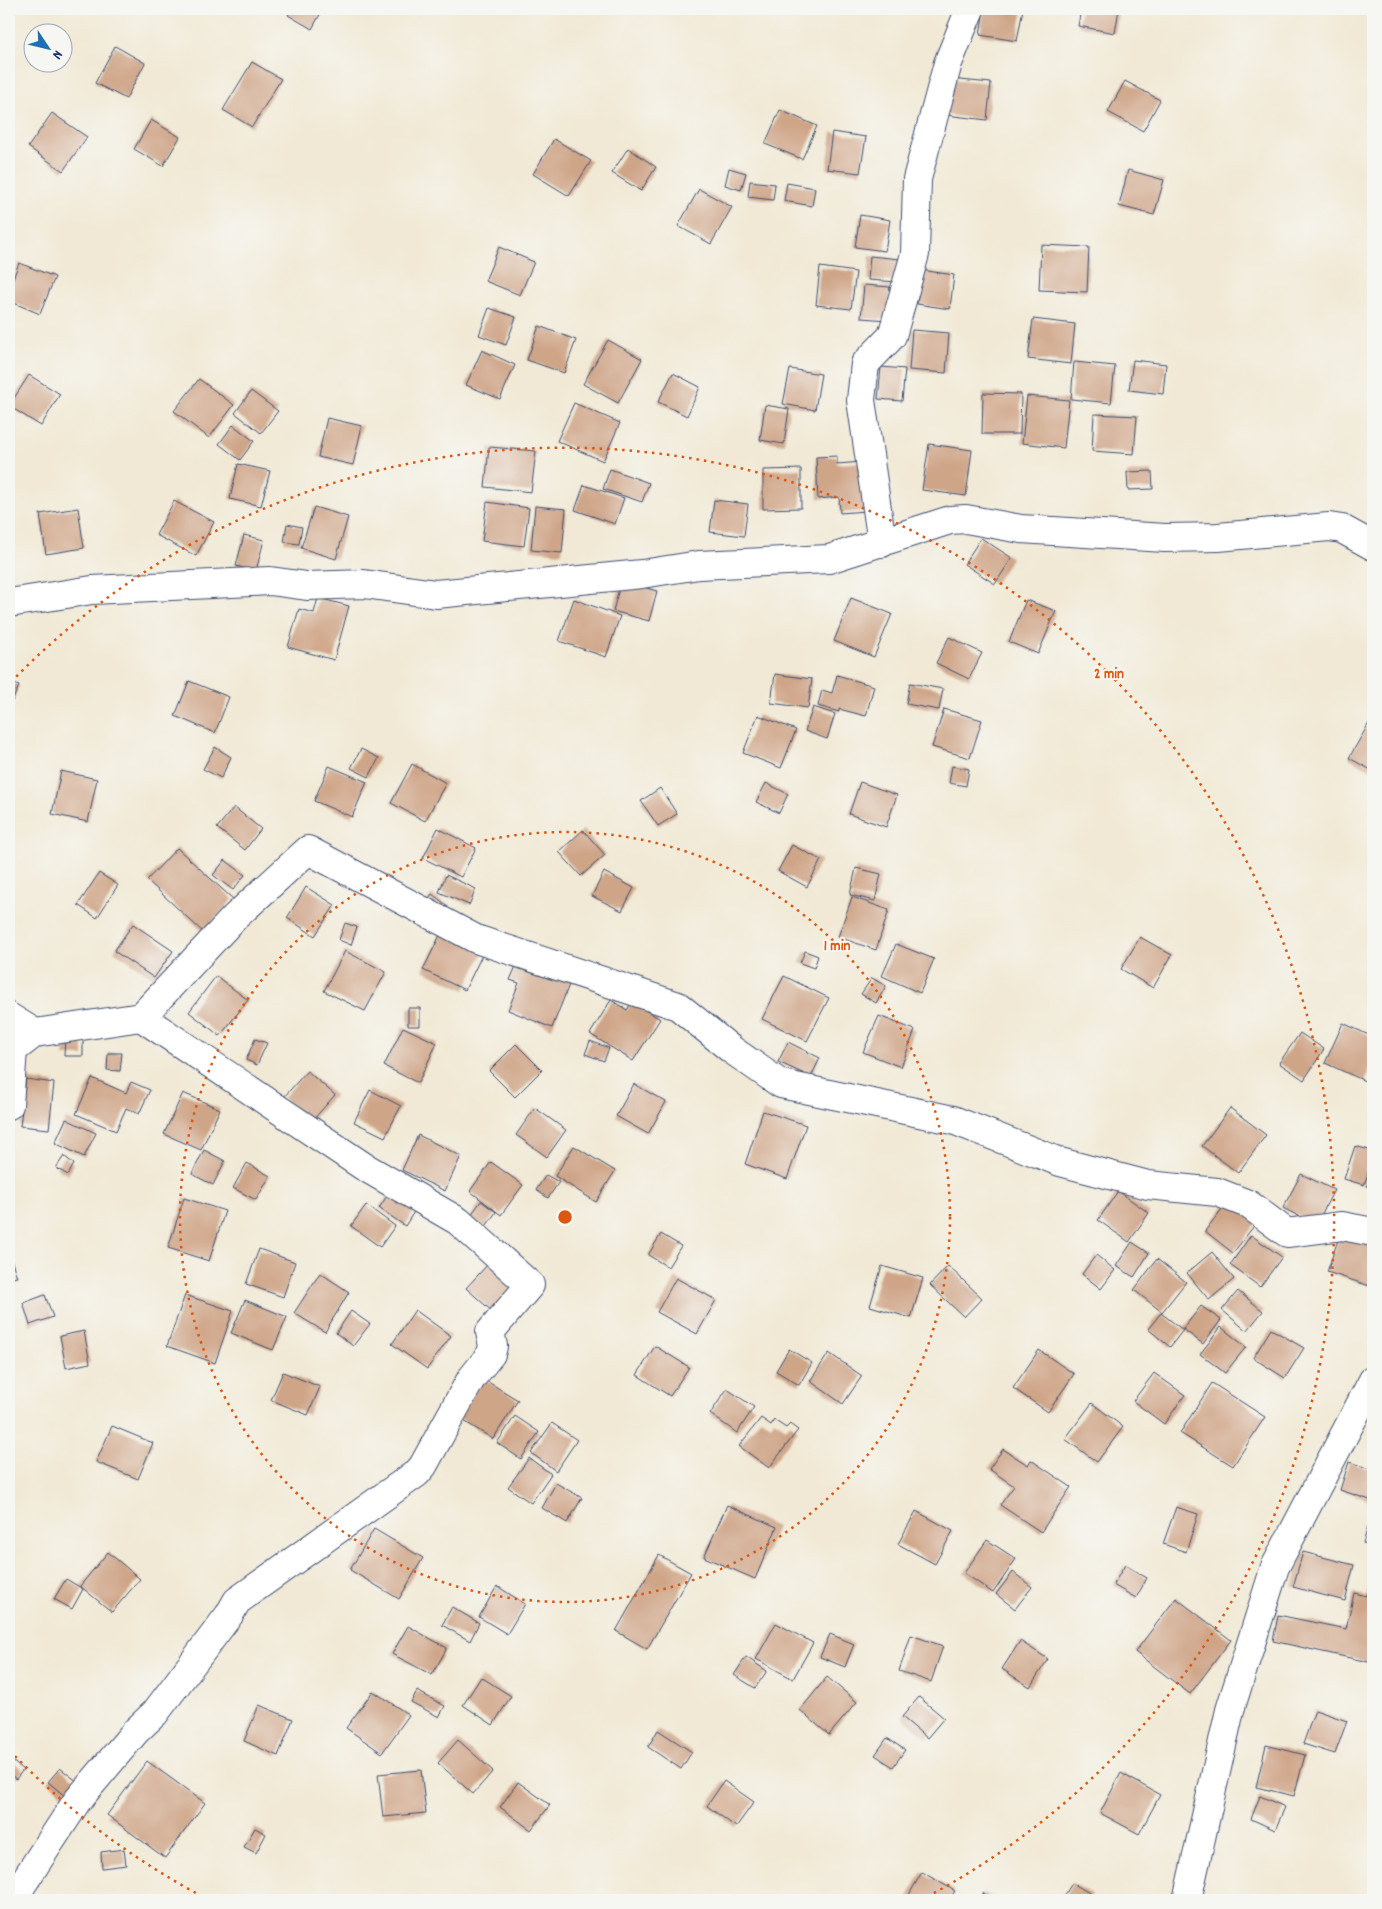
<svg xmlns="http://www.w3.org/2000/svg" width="1382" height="1909" viewBox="0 0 1382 1909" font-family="Dekko,sans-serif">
  <rect width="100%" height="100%" fill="#f6f6f2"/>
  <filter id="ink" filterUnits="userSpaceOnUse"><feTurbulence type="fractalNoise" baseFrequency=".02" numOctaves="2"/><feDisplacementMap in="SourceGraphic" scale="10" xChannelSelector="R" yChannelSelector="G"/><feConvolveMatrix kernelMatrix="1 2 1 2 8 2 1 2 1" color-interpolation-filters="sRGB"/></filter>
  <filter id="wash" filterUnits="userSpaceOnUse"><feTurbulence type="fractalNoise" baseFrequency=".0096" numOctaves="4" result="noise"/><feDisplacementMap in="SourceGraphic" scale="20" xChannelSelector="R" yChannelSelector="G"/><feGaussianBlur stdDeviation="1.12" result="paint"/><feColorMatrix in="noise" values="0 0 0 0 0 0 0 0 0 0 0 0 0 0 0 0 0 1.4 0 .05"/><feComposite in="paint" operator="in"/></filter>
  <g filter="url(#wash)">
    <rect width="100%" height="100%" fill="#f1e9d5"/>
    <g id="blocks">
      <path fill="#cfa588" d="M292 9H323L312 29 288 15Z
        M984 9H1023L1017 41 980 35Z
        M1081 9H1119L1115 33 1078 26Z
        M115 46 145 63 126 99 95 83Z
        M252 62 281 79 252 127 223 110Z
        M950 79 991 83 987 120 946 115Z
        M1125 81 1160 100 1143 131 1108 112Z
        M780 110 817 126 802 159 765 144Z
        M52 113 87 137 63 171 28 147Z
        M151 120 180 137 163 166 134 149Z
        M832 132 866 137 860 173 827 169Z
        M554 139 591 161 569 196 533 174Z
        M628 148 656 167 641 191 612 173Z
        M729 168 746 173 741 190 725 185Z
        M1128 170 1164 180 1154 215 1119 206Z
        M750 181 775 184 773 200 748 197Z
        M787 183 815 188 812 206 784 201Z
        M699 189 732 207 711 244 678 226Z
        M860 215 890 220 885 251 855 247Z
        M1041 245 1089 247 1087 292 1039 290Z
        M499 247 534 262 520 295 485 281Z
        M870 256 900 259 898 282 868 280Z
        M19 263 55 277 40 314 9 301V289Z
        M820 267 856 272 851 309 816 305Z
        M921 270 954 275 950 309 917 304Z
        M864 285 890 287 888 320 861 318Z
        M489 308 516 317 506 345 479 335Z
        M1033 319 1075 324 1071 364 1028 359Z
        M539 326 576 340 564 373 527 360Z
        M912 330 949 333 946 373 909 370Z
        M608 340 642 359 618 403 583 384Z
        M482 350 515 365 500 399 466 385Z
        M1133 360 1166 364 1163 394 1129 390Z
        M1074 362 1115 366 1111 403 1071 399Z
        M881 367 905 369 902 401 878 399Z
        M790 369 821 374 815 410 783 404Z
        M673 373 700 387 687 416 658 402Z
        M29 375 60 394 41 426 9 406Z
        M199 379 234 405 209 438 174 411Z
        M251 391 278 411 261 433 235 413Z
        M983 393 1021 394 1020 434H982Z
        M1027 396 1069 400 1064 448 1022 443Z
        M574 403 620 423 603 461 557 441Z
        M765 405 789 409 784 444 760 440Z
        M1094 414 1137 416 1134 454 1092 451Z
        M327 418 362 426 353 465 318 457Z
        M233 425 254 441 240 460 219 444Z
        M929 444 972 450 966 496 922 490Z
        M489 447 536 451 531 492 485 487Z
        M837 456V464L863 462 866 511 840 513 839 497 818 499 816 457Z
        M238 464 270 471 261 506 230 499Z
        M610 469 649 483 642 502 603 489Z
        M801 469V508L763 509V470Z
        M1152 471 1153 489 1128 490 1127 472Z
        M584 485 624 498 615 524 575 510Z
        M714 500 748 504 744 536 710 532Z
        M174 501 214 522 196 556 156 535Z
        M487 502 529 508 524 546 482 541Z
        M535 506 566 509 562 553 531 550Z
        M314 507 348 517 336 559 301 548Z
        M78 508 84 548 46 554 40 514Z
        M287 524 302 527 299 544 284 542Z
        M244 535 264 540 256 571 236 566Z
        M981 538 1012 558 995 584 964 564Z
        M621 581 657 591 649 621 613 611Z
        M318 598 349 606 334 660 288 647 299 609 314 613Z
        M851 598 892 614 874 657 834 641Z
        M574 599 620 616 606 657 559 641Z
        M1026 600 1056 611 1038 654 1009 642Z
        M949 637 982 653 969 679 936 663Z
        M775 674 812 679 808 708 771 703Z
        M837 675 874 686 866 716 839 709V712L818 706 822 690 832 693Z
        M189 681 229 697 215 733 175 716Z
        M9 682 19 686 9 708Z
        M910 683 943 689 939 710 906 704Z
        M813 707 835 714 827 739 805 731Z
        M944 709 982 720 970 758 932 747Z
        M758 715 796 730 781 768 743 753Z
        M1372 718 1373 719V771L1349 758Z
        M215 747 231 757 221 778 203 769Z
        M361 749 379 758 369 777 351 768Z
        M412 764 446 783 425 821 391 803Z
        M329 766 367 782 352 817 314 801Z
        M952 766 969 769 966 786 949 783Z
        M61 771 97 779 88 822 52 814Z
        M860 782 897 795 886 827 849 814Z
        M766 783 788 794 779 813 756 802Z
        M660 788 677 814 658 826 641 801Z
        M234 807 261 829 245 850 217 828Z
        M438 828 476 848 461 877 423 858Z
        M583 830 605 855 581 876 559 852Z
        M792 845 821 860 807 887 778 871Z
        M177 848 233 899 203 932 147 880Z
        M225 860 245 875 233 890 213 875Z
        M856 868 881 874 875 901 850 895Z
        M604 872 634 888 622 911 592 896Z
        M99 873 118 885 97 918 78 905Z
        M446 875 476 889 469 905 439 892Z
        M306 887 335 905 315 936 287 918Z
        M432 894 448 906 442 914 426 902Z
        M852 897 889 910 876 950 838 937Z
        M345 923 357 927 351 945 339 940Z
        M133 924 173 951 154 978 114 951Z
        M442 931 484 951 465 990 423 970Z
        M1140 937 1172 955 1153 988 1121 969Z
        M896 944 934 959 920 993 882 976Z
        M345 951 386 972 365 1011 324 991Z
        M805 951 818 956 814 968 800 963Z
        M520 957 572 977 552 1028 508 1010 519 983 510 980Z
        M216 976 248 1000 220 1036 189 1012Z
        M784 976 829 998 807 1041 762 1019Z
        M872 978 886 986 876 1003 861 994Z
        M611 1000 627 1010 632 1002 660 1019 633 1061 590 1034Z
        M408 1008H420V1026H408Z
        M879 1016 915 1030 901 1067 863 1052Z
        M1343 1023 1373 1037V1063L1365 1081 1325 1063Z
        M403 1027 437 1043 418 1083 384 1066Z
        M1300 1033 1324 1049 1304 1080 1279 1063Z
        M65 1038H83V1056H64Z
        M255 1039 267 1043 257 1065 246 1060Z
        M590 1041 609 1048 604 1061 585 1054Z
        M788 1042 820 1058 811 1077 778 1062Z
        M516 1044 542 1070 515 1097 489 1071Z
        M108 1053H122L120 1071 107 1070Z
        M307 1071 335 1095 311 1122 283 1098Z
        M92 1078 126 1093 131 1082 150 1090 139 1114 126 1108 116 1131 76 1114Z
        M26 1079 54 1083 49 1129 20 1126Z
        M634 1084 666 1102 648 1134 616 1116Z
        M370 1090 401 1106 385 1137 354 1122Z
        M183 1093 220 1109 201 1150 164 1134Z
        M535 1108 566 1130 547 1157 516 1135Z
        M1230 1108 1266 1135 1238 1173 1202 1146Z
        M763 1111 806 1125 787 1179 745 1164Z
        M66 1119 96 1133 84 1157 55 1143Z
        M418 1135 461 1156 445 1191 402 1170Z
        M574 1146 615 1171 596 1202 555 1176Z
        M1355 1146 1373 1151V1159L1364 1185 1344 1179Z
        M204 1150 225 1161 213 1185 192 1174Z
        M64 1156 74 1164 68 1175 56 1168Z
        M491 1162 523 1185 501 1215 470 1191Z
        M247 1163 270 1176 256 1200 233 1188Z
        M1373 1169V1189L1367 1187Z
        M1301 1174 1334 1190 1316 1225 1283 1208Z
        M546 1175 559 1182 548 1198 536 1190Z
        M391 1190 417 1207 405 1226 379 1208Z
        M1118 1191 1149 1213 1129 1242 1098 1220Z
        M184 1198 225 1211 209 1261 168 1248Z
        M1229 1200 1257 1222 1233 1253 1205 1231Z
        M481 1201 496 1212 484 1229 469 1218Z
        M366 1205 395 1226 380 1247 351 1226Z
        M1341 1231 1373 1241V1287L1327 1272Z
        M661 1234 681 1246 668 1267 648 1255Z
        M1251 1235 1282 1257 1260 1287 1230 1265Z
        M1132 1242 1149 1253 1134 1277 1116 1266Z
        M259 1249 295 1262 283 1297 246 1284Z
        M1212 1252 1234 1279 1209 1300 1187 1273Z
        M9 1253 17 1277 9 1279Z
        M1096 1255 1115 1270 1101 1289 1082 1274Z
        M1157 1259 1186 1282 1162 1312 1134 1290Z
        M490 1262 517 1287 494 1313 466 1288Z
        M882 1266 923 1278 911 1318 870 1306Z
        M948 1266 982 1298 964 1317 930 1285Z
        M320 1273 349 1292 325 1332 294 1313Z
        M676 1278 716 1300 697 1334 657 1312Z
        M1238 1291 1263 1311 1247 1331 1222 1310Z
        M45 1295 53 1317 30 1325 23 1303Z
        M185 1295 233 1311 215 1363 167 1346Z
        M245 1300 287 1317 273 1350 231 1333Z
        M1201 1306 1221 1320 1203 1344 1183 1329Z
        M415 1310 451 1336 427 1369 392 1344Z
        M351 1311 370 1324 353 1346 336 1333Z
        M1161 1313 1183 1330 1170 1347 1148 1329Z
        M1221 1327 1246 1347 1225 1373 1200 1354Z
        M1271 1329 1304 1348 1285 1378 1253 1358Z
        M84 1331 90 1363 66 1368 60 1336Z
        M655 1346 689 1367 670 1396 637 1375Z
        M789 1349 812 1363 799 1385 776 1371Z
        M1039 1350 1074 1374 1048 1412 1013 1388Z
        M829 1353 862 1376 843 1404 810 1381Z
        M283 1372 320 1387 308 1415 271 1400Z
        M1154 1373 1185 1395 1164 1424 1133 1401Z
        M483 1379 518 1400 493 1439 459 1418Z
        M1212 1383 1265 1417 1233 1466 1180 1433Z
        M727 1389 754 1407 737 1433 710 1414Z
        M1092 1403 1123 1427 1097 1462 1065 1439Z
        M515 1416 539 1432 521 1459 497 1443Z
        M761 1418 771 1425 774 1420 786 1428 790 1424 798 1430 769 1468 739 1446Z
        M552 1423 577 1440 556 1471 531 1453Z
        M112 1426 153 1443 138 1479 96 1462Z
        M1003 1449 1028 1465 1031 1460 1071 1487 1041 1532 1000 1505 1014 1486 989 1469Z
        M529 1458 551 1474 531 1503 508 1487Z
        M1349 1462 1373 1470V1501L1340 1490Z
        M556 1483 582 1498 567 1523 542 1508Z
        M727 1505 777 1527 755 1579 704 1557Z
        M1176 1507 1198 1514 1186 1552 1163 1544Z
        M916 1511 953 1531 935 1564 898 1544Z
        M1373 1511V1546L1363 1543Z
        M374 1529 423 1558 399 1599 350 1570Z
        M987 1540 1016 1559 993 1593 964 1573Z
        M108 1552 140 1579 112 1612 80 1586Z
        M1303 1552 1354 1565 1345 1601 1293 1587Z
        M659 1555 691 1573 647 1649 616 1631Z
        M1125 1565 1147 1578 1136 1598 1113 1585Z
        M1013 1572 1032 1587 1015 1609 996 1594Z
        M66 1579 83 1589 72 1609 54 1599Z
        M1371 1581H1373V1663L1273 1641 1278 1615 1346 1629 1354 1593 1367 1596Z
        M497 1586 525 1604 507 1634 479 1617Z
        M1176 1598 1231 1640 1190 1694 1135 1652Z
        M452 1607 479 1623 470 1641 442 1625Z
        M776 1623 813 1643 793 1679 756 1659Z
        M408 1626 447 1648 432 1675 392 1654Z
        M830 1634 854 1644 845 1667 820 1657Z
        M911 1635 943 1646 931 1682 899 1671Z
        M1020 1641 1048 1659 1030 1687 1002 1669Z
        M746 1657 767 1671 755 1688 734 1675Z
        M481 1677 511 1696 493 1725 463 1705Z
        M827 1677 857 1702 829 1735 800 1710Z
        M373 1691 409 1715 382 1753 346 1728Z
        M417 1691 445 1706 439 1717 411 1702Z
        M919 1697 944 1718 927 1738 902 1717Z
        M259 1705 293 1719 278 1756 244 1741Z
        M1315 1710 1347 1721 1335 1754 1303 1744Z
        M658 1730 692 1752 681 1769 648 1747Z
        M887 1738 905 1750 893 1767 875 1755Z
        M458 1740 493 1771 473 1794 438 1763Z
        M1266 1745 1305 1755 1294 1796 1256 1787Z
        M10 1759 23 1770 16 1779 9 1774Z
        M147 1761 205 1803 165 1858 107 1815Z
        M60 1768 78 1782 66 1797 48 1782Z
        M421 1770 426 1813 383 1817 378 1774Z
        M1121 1773 1160 1795 1139 1834 1100 1813Z
        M724 1781 754 1802 736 1827 707 1806Z
        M518 1782 550 1805 531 1830 500 1807Z
        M1260 1796 1285 1807 1275 1830 1251 1819Z
        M255 1828 266 1834 256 1853 244 1847Z
        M124 1849 126 1865 102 1868 101 1852Z
        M922 1872 955 1891 949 1900H906Z
        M1072 1883 1091 1894 1088 1900H1062Z
        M983 1893 999 1900H980Z"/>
    </g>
  </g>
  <g filter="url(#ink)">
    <use href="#blocks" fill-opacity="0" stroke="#3b4b70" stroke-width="1"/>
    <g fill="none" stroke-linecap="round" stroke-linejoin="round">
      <g stroke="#3b4b70" stroke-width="30">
        <path id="minor" d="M882 543 861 400 865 364 892 336 915 254 917 179 948 63 970 9
          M9 603 92 590 270 581 307 586 364 584 436 594 642 574 699 565 829 559 950 520 966 519 1021 529 1165 538 1218 537 1329 527 1342 529 1373 546
          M9 1017 35 1033 141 1017 235 917 308 850 476 939 678 1006 732 1050 781 1084 953 1120 1060 1162 1148 1185 1217 1192 1248 1204 1287 1233 1342 1226 1373 1232
          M9 1105 13 1050 35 1033
          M12 1900 77 1801 136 1731 155 1713 229 1615 237 1601 417 1473 423 1466 471 1379 491 1354 493 1346 490 1332 530 1285 458 1221 363 1166 141 1017
          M1187 1900 1230 1710 1275 1567 1373 1380"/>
      </g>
      <use href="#minor" stroke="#fff" stroke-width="28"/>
    </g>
  </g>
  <g fill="none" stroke="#de5710" stroke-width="2.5" stroke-dasharray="2.5 5">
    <circle cx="565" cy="1217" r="385"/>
    <path d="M209 1900A770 770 0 0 1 11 1752M11 682A770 770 0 1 1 921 1900"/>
  </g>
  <circle cx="565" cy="1217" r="8" fill="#de5710" stroke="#f6f6f2" stroke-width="2.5"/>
  <g font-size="15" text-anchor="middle" font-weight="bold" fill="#de5710" stroke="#f6f6f2" stroke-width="4" stroke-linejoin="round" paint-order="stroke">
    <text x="1109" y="678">2 min</text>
    <text x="837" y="950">1 min</text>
  </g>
  <rect width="1382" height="1909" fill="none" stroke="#f6f6f2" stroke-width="30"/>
  <g transform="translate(48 48) rotate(125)"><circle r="24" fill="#f6f6f2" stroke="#9ea6b7"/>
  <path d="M0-4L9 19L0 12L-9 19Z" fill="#1f6fb2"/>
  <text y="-8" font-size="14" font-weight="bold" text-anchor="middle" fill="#1b2f5e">N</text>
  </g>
</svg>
